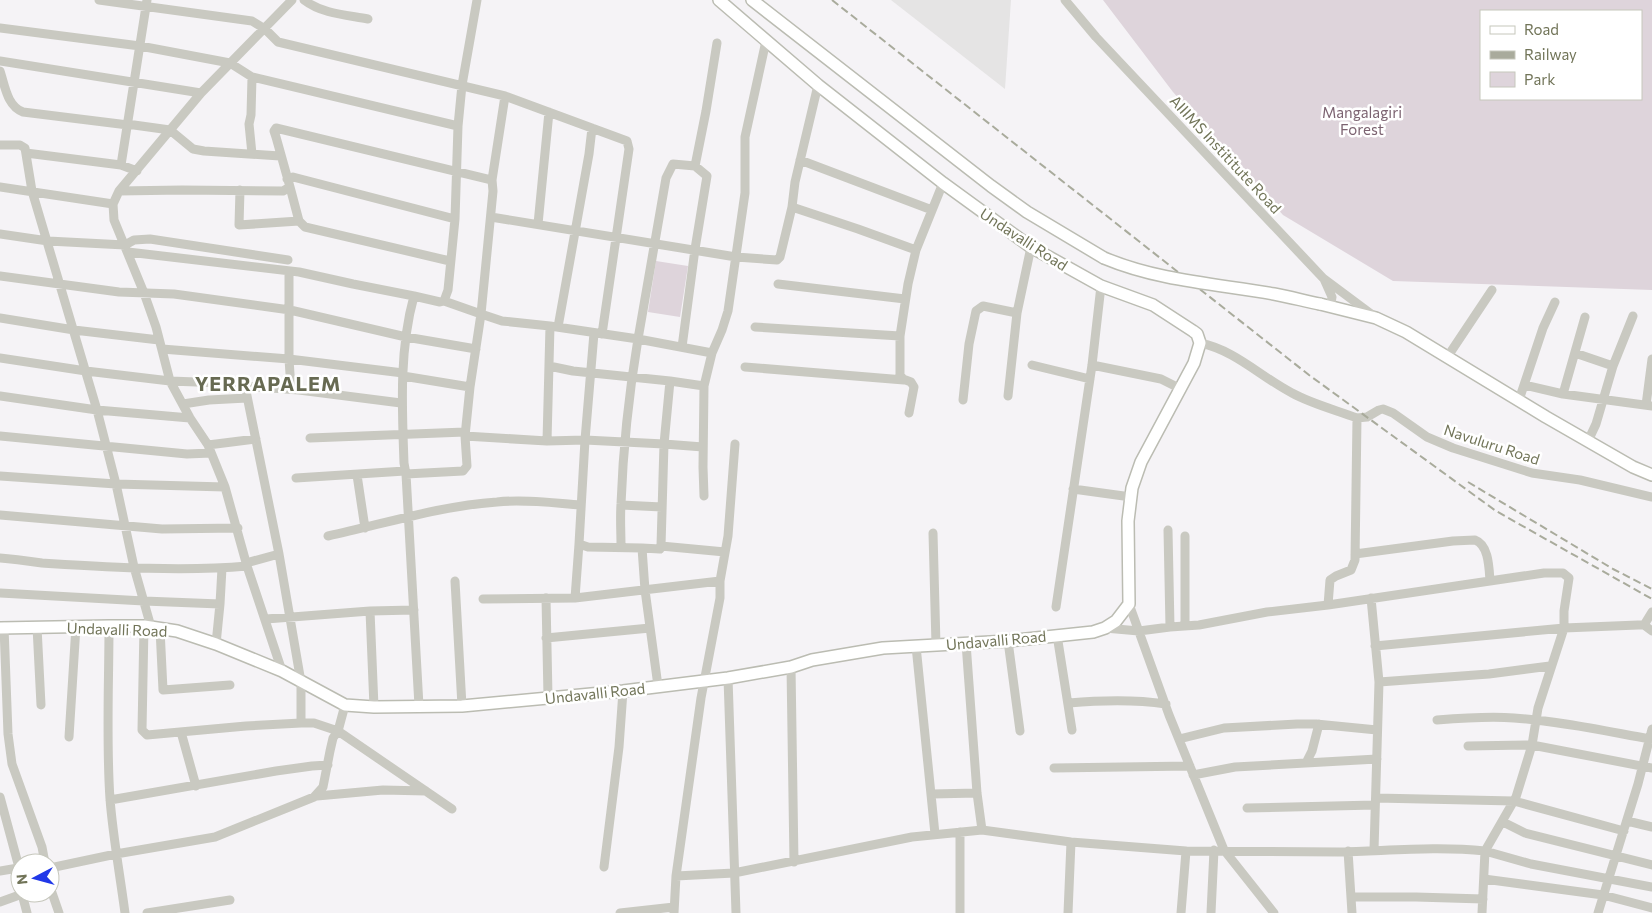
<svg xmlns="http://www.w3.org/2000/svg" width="1652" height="913" viewBox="0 0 1652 913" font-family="Commissioner,sans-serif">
  <rect width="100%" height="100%" fill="#f5f3f6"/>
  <path fill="#e5e4e4" d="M891 0H1011L1005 89Z"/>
  <path fill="#ded4db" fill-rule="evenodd" d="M1103 0H1652V290L1393 281 1283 215 1173 92ZM1481 11H1641V99H1481Z
    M656 261 688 266 680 317 648 312Z"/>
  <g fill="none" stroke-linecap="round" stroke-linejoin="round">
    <g stroke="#bbbcb2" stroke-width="14">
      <path id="major" d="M752 0 991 186 1027 212 1104 258
        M1320 304 1376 318 1406 332 1546 417 1633 467 1652 475
        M0 628 109 626H144L177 631 216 644 282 671 345 705 374 707 462 706 623 691 728 678 791 667 812 660 883 648 1008 641 1093 632 1105 628 1116 621 1129 604 1128 521 1132 488 1141 462 1194 363 1200 343 1197 334 1193 331 1153 305 1101 286 1031 247 943 183 818 85 719 0"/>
    </g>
    <path stroke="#c9c9c1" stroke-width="9" d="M99 0 252 21 265 29 278 42 505 96 627 141 629 149 602 334
      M304 0C322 14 347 15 368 19
      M1065 0 1096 37 1323 278 1374 316
      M0 28 140 46 230 63 252 77 458 126
      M0 61 201 93
      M0 71C5 86 7 106 23 112L128 125H134L170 130 193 149 204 151 280 156
      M252 77 251 115 249 124 252 154
      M0 145H20L25 148 32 191 97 410 116 484 134 567 151 627
      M26 153 121 165 137 171
      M800 160 932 210
      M121 165 147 0
      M695 166 706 111 717 43
      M287 179 293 177 455 219
      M492 180 505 96
      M0 187 113 204
      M290 187 299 221 305 227 450 261
      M240 190 239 225 299 221
      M119 191 182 190 283 191 290 187 276 137 274 131 276 128 492 180 493 191 481 314 502 321 550 326 638 339C629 393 623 449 621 504 620 518 621 532 621 546
      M792 207 858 229 916 250
      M491 217 736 257 777 260 780 257 792 207 795 182 818 85
      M538 224 549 112
      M0 234 48 241 125 245 134 240 150 239 288 260
      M128 252 299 272 353 284 414 296
      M289 271V359L291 389
      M0 276 119 292 174 294 290 310 406 337 476 349
      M1324 279 1332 297 1331 303 1328 305
      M778 284 905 299
      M0 318 74 330 159 340
      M558 327 589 154 592 128
      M755 327 900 336
      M594 333 585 440 579 544 588 547 642 548 645 590 658 686
      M1200 343C1235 350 1261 377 1292 393 1312 404 1336 410 1357 418L1367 417 1379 410 1383 409 1393 413 1427 437 1453 448 1532 473 1580 480 1652 497
      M682 347 695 249 707 176 695 166 673 164 666 178 638 339 712 353
      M162 349 289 359 403 373
      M1575 353 1613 366
      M1448 356 1492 290
      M0 358 86 371 170 381 223 383 245 386 299 390 401 403
      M1032 365 1090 379
      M1092 365 1161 379 1181 389
      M549 366 573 371 670 381
      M745 367 904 380
      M403 376 470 387
      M1524 385 1563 394 1652 406
      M245 386 279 554 301 682V723
      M1563 394 1585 317
      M0 396 97 410 190 418
      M1008 396 1017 313 1031 247
      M963 400 969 344 976 311 983 306 1017 313
      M1519 400 1543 328 1555 302
      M183 404 209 400 247 398
      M1646 405 1652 359
      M909 413 914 387 911 382 903 379 900 375V336L908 284 916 250 943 183
      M0 436 187 454 211 453
      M465 436 547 441 585 440 664 444 661 546 660 549 642 548
      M310 438 465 432
      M547 441 550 326
      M1588 441 1596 424 1613 366 1633 316
      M208 445 256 439
      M703 447 664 444 670 381 704 386 712 353 722 330 728 311 745 193V137L766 41
      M406 474 463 471 467 466 465 436 470 387 481 314 444 301
      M357 475 365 528
      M0 476 116 484 225 487
      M296 478 405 471
      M1073 489 1131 497
      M704 496 703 467 704 386
      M621 505 662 507
      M0 515 162 529 238 528
      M1168 530 1170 627
      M933 533 936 645
      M328 536C384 524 439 506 497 502 524 499 553 503 581 505
      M661 546 725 552
      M1355 554 1453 541 1475 540C1489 545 1489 568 1490 581
      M0 558C14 559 28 561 42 563 107 567 182 572 247 566
      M246 563 279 554
      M455 581 462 706
      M0 593 144 601 220 604
      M546 598 548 697
      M575 598 579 544
      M1371 598 1379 682 1374 850
      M483 599 575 598 720 581
      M1129 604 1169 715 1224 850 1274 913
      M1328 605 1330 580 1336 576 1351 570 1355 560 1357 418
      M1056 607 1092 365 1101 286
      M370 611 374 707
      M266 619 370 611 414 610
      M1185 625V536
      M1644 625 1652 612
      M109 626C109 683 106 741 110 799 113 837 120 875 125 913
      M144 626 142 730 147 735 246 726 301 723H314L338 731 452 809
      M4 627 8 734 12 764 42 847 45 863
      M37 627 41 705
      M1105 628 1139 631 1170 627 1199 625 1267 612 1328 605 1544 573H1563L1569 578 1564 611V628L1538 708 1532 745 1516 797 1485 851C1436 846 1388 851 1339 852 1288 852 1237 851 1186 851L1181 913
      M160 629 163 690 230 685
      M1057 635 1072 730
      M546 638 650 628
      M1008 641 1020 731
      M966 643 977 793 982 830
      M216 644 220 604 222 568
      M916 646 935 834
      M1375 646 1564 628 1638 625H1644L1652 631
      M791 667 794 862
      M282 671 247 566 225 487 208 445 190 418 170 381 156 327 144 293 114 220 113 204 119 191 201 93 292 0
      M728 678 736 913
      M1379 682 1489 674 1550 666
      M1069 703C1102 700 1133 699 1166 704
      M419 706 406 474 404 463C402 408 399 350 414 296L440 302 444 301 448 290 455 219 458 126 462 85 477 0
      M1437 720C1462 718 1488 716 1514 718 1559 721 1605 731 1650 739
      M181 732 196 786
      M69 737 76 626
      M1179 739 1224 728 1297 724H1316L1377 730
      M1468 746 1532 745 1652 768
      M1306 763 1312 751 1319 724
      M1054 768 1190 766
      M1193 775 1235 767 1377 759
      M932 794 977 793
      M317 796 383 790 426 791
      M0 797 20 871
      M1376 798 1514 801 1624 831
      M110 800 276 771 312 766 328 765
      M1247 808 1375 805
      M1627 821 1652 827
      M1503 822 1525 833 1652 865
      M960 832V913
      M1348 851 1352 913
      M604 867 619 747 623 691
      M50 868 116 854 215 837 314 797 323 787 330 751 333 738 338 731 345 705
      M0 871 18 868
      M676 876 734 873 912 837 982 830 1071 842 1186 851
      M1484 879 1603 895 1652 908
      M50 887 59 913
      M22 894 27 913
      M1351 897H1416L1483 899
      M0 902 25 893
      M147 913 230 900
      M620 913 674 907
      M674 913 676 876 701 698 720 598V581L728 536 735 444
      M1068 913 1071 842
      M1211 913 1214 850
      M1482 913 1485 851 1531 864 1652 887
      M1598 913 1638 784 1652 729"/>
    <use href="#major" stroke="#fff" stroke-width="11"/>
    <path stroke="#a9ab9c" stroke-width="2" stroke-dasharray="8 4" stroke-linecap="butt" d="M832 0 1309 375 1496 511 1652 599
      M1468 482 1613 569 1652 589"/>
    <g stroke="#bbbcb2" stroke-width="14" stroke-linecap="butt">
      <path id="major-bridge" d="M1104 258C1159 281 1217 284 1274 294 1290 297 1305 301 1320 304"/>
    </g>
    <use href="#major-bridge" stroke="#fff" stroke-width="11"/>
  </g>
  <g text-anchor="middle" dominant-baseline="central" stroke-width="5" stroke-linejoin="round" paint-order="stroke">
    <g font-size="15" fill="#7c6371" stroke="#fff">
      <text x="1362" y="112">Mangalagiri<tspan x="1362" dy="17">Forest</tspan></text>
    </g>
    <g font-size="15" fill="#717458" stroke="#fff">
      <text transform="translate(1226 154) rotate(47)">AIIIMS Instititute Road</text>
      <text transform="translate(1024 239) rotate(33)">Undavalli Road</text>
      <text transform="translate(1492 444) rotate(18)">Navuluru Road</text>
      <text transform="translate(117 629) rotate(2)">Undavalli Road</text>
      <text transform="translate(996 640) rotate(-5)">Undavalli Road</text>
      <text transform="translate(595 693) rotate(-6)">Undavalli Road</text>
    </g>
    <g font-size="20" font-weight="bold" letter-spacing="1" fill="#676a52" stroke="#fff">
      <text x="268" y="383">YERRAPALEM</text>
    </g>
  </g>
  <rect x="1480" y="10" width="162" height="90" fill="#ffffff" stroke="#c6c7bc"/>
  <rect x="1490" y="26" width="25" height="8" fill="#ffffff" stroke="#c6c7bc"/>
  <text x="1524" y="35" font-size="15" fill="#717458">Road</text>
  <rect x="1490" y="51" width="25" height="8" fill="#a9ab9c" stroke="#c6c7bc"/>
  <text x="1524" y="60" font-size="15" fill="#717458">Railway</text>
  <rect x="1490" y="72" width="25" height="15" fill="#ded4db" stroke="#c6c7bc"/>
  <text x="1524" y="85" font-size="15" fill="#717458">Park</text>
  <g transform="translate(35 878) rotate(264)"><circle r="24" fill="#ffffff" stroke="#c6c7bc"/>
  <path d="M0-4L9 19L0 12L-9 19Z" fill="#2138e8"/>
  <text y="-8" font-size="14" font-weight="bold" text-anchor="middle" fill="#717458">N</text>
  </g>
</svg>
